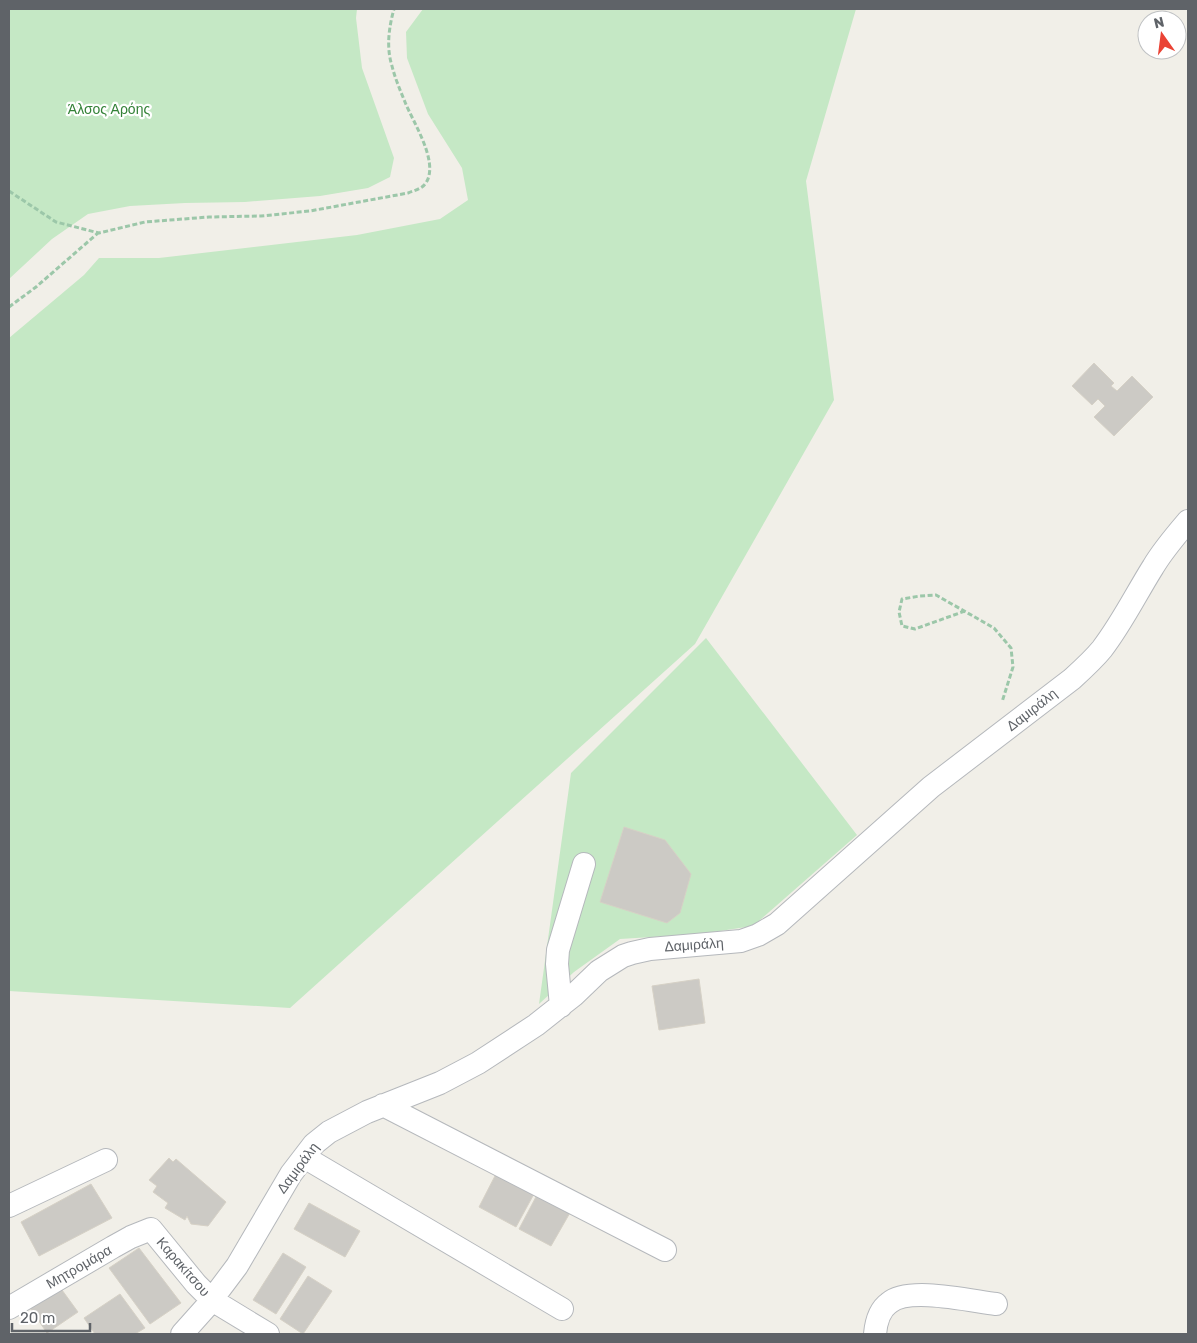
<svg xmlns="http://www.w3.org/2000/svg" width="1197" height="1343" viewBox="0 0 1197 1343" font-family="Rubik,sans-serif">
  <rect width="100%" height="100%" fill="#f1efe8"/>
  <path fill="#c5e8c5" d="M9 9H357L356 18 362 68 394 158 390 177 368 188 320 196 245 202 185 203 130 206 88 214 52 239 9 279Z
    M423 9H856L806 181 834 400 695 644 290 1008 9 991V338L84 275 99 258H159L357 235 440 219 468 200 462 168 428 114 407 58 406 32Z
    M706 638 857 835 753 926 700 934 620 939 574 972 539 1004 571 773Z"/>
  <path fill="#cccac5" stroke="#d6d1c6" d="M1094 363 1114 383 1111 386 1117 391 1132 376 1153 397 1114 436 1094 417 1105 406 1098 399 1092 405 1072 386Z
    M624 827 665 840 691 874 680 913 667 923 600 902Z
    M699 979 705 1023 659 1030 652 986Z
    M169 1158 173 1162 176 1159 226 1202 208 1226 191 1224 187 1216 185 1220 165 1208 168 1203 153 1192 157 1186 149 1180Z
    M497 1172 535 1192 516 1227 479 1207Z
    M91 1184 112 1218 39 1256 21 1222Z
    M538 1193 571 1211 551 1246 519 1229Z
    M309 1203 360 1231 345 1257 294 1229Z
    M139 1248 181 1303 150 1324 109 1268Z
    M283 1253 306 1267 276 1314 253 1300Z
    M308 1276 332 1291 303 1334 280 1319Z
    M62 1290 78 1312 47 1333 30 1308Z
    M120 1294 145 1328 135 1334H95L84 1318Z"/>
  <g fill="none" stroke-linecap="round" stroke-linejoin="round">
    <g stroke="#b5b8bc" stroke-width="24">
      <path id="street" d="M561 1006 557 964 558 950 584 864
        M383 1105 665 1250
        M304 1157 562 1309
        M9 1206 106 1160
        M9 1308 113 1247 131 1237 151 1229 196 1284 212 1300 268 1334
        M182 1334 207 1306 237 1266 291 1174 314 1144 329 1132 367 1112 440 1083 478 1063 536 1025 574 995 599 971 623 956 632 953 650 949 741 941 758 935 777 924 931 787 1072 679C1083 669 1093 660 1102 649 1122 623 1136 594 1153 567 1163 550 1176 535 1188 521
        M875 1334C876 1323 879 1310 889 1303 908 1286 971 1301 996 1304"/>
    </g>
    <path stroke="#9cc7a9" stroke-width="3" stroke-dasharray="5 2.5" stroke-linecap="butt" d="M9 191 56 222 99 233 145 222 209 217 261 216 310 211 408 193C415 190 423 189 427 181 438 160 413 122 405 102 400 90 395 78 392 66 386 47 389 27 394 9
      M9 307 36 287 98 233
      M965 611 915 629 902 626 899 612 902 599 920 596 936 595 994 628 1011 648 1013 667 1002 702"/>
    <use href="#street" stroke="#fff" stroke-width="22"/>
  </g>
  <g text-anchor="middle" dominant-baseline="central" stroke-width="4.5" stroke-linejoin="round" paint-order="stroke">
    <g font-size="14" fill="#348238" stroke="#fff">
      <text x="109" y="109">Άλσος Αρόης</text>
    </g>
    <g font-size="14" fill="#5f6368" stroke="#fff">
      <text transform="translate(1032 710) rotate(-38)">Δαμιράλη</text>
      <text transform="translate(694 945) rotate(-4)">Δαμιράλη</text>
      <text transform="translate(298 1168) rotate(-53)">Δαμιράλη</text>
      <text transform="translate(79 1267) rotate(-30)">Μητρομάρα</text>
      <text transform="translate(183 1267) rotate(49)">Καρακίτσου</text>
    </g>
  </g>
  <rect width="1197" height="1343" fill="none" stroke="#5f6368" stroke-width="20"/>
  <g transform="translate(1162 35) rotate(346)"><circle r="24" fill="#ffffff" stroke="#bfc1c3"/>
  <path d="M0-4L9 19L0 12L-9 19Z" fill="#ea4335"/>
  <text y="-8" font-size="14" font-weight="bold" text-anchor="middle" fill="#5f6368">N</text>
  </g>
  <path d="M12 1323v8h78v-8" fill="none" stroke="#5f6368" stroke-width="2.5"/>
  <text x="20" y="1323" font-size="15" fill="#5f6368" stroke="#ffffff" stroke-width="4" paint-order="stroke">20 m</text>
</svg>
